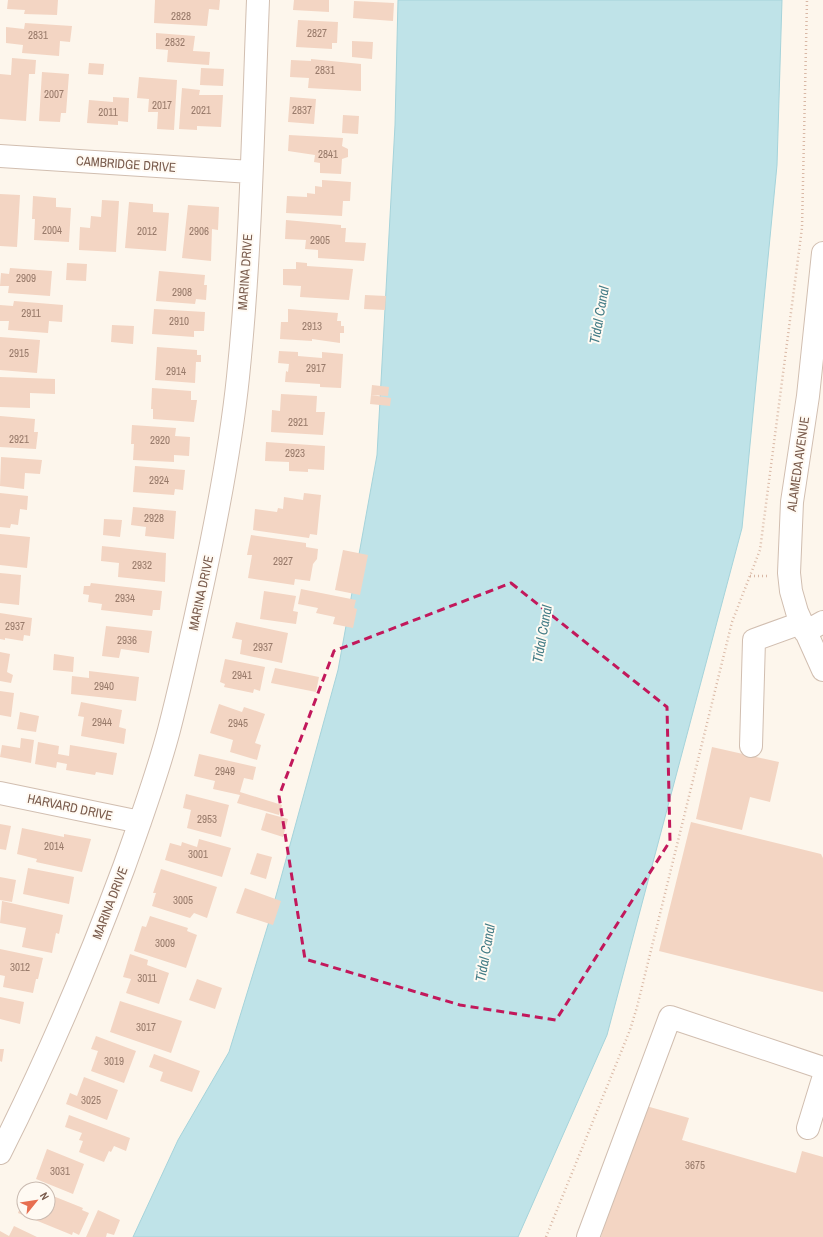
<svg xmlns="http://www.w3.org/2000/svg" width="823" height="1237" viewBox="0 0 823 1237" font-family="'Archivo Narrow',sans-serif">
  <rect width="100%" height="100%" fill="#fdf6ec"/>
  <path fill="#bfe3e8" stroke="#a5d3da" d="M398 0H782L777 165 742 528 607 1035 518 1237H133L178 1140 229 1052 268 925 338 670 377 455 395 125Z"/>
  <path fill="#f3d5c3" d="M8 0H58L57 15 24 14 25 10 7 9Z
    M155 0H220L219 10 209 9 207 26 154 23Z
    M294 0H329V12L293 10Z
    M354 1 394 3 393 21 353 18Z
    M298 20 338 22 337 43H332V49L296 47Z
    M25 23 72 26 70 42 60 41 59 56 22 53 23 45 6 43V27L24 29Z
    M156 33 195 36 193 51 210 52 209 65 167 62 168 50 156 49Z
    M352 41 373 42 372 59 352 57Z
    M12 58 36 60 35 74H29L26 121 0 119V74L11 75Z
    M311 59 361 64V91L308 88 309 78 290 77 291 60 311 61Z
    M89 63 104 64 103 75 88 74Z
    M201 68 224 69 223 86 200 85Z
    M42 72 69 74 66 113H61L60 122 39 121Z
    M139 77 177 80 174 130 157 129 158 112H148L149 99 137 98Z
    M182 88 200 90 199 95H223L221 127 197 126V130L179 129Z
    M113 97 129 98 128 122 118 121V125L87 123 89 100 113 102Z
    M290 97 316 99 314 124 288 122Z
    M343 115 359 116 358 134 342 133Z
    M289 135 343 138 342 146 348 149V157L342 159 341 174 320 173V163L314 162 315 155 288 151Z
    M322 180 351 182 350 201H343L342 216 286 213 287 196 307 197V193L315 194V186L322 187Z
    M0 194 20 195 17 247 0 246Z
    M33 196 56 198V207L71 208 69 242 34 240 35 219H32Z
    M102 200 119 201 116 252 79 250 80 227 90 228 91 216 101 217Z
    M129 202 153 204V212L169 213 166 251 125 248Z
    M188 205 219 207 218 230 212 229 211 261 182 258Z
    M286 220 341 225V228H346L345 242 366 243 364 261 318 258V250L305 249 306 240 285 239Z
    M296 262 307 263V266L353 269 349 300 300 297 301 286 283 285V269H296Z
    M67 263 87 264 86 281 66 280Z
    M10 268 52 271 50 296 8 293 9 286H0L1 273 9 274Z
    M159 271 205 275 204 285H207L206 300 196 299 195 304 156 301Z
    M365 295 386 296 385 310 364 309Z
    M14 301 63 305 62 322 49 321 48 333 8 330 9 321H0V305L13 306Z
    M154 309 205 312 204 331H194V337L152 334Z
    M288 309 338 313 337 321H341V326H344V333H340V343L312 339V341L280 339 281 322H288Z
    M112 325 134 326 133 344 111 342Z
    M0 337 40 340 37 373 0 370Z
    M157 347 197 350V355H201V362H196L195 383 155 380Z
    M279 351 298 352V356L322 358V352L343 354 341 388 320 387V384L285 382 286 371 288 372 289 364 278 363Z
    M0 377 55 379V394L30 393V408L0 407Z
    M372 385 389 387 388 396 371 395Z
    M152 388 191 391V400H197L194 422 153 419V409H151Z
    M281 394 317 396 316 412H325L323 435 271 432 272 410 280 411Z
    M371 395 391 398 390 406 370 404Z
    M0 416 35 419 34 432H38L36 449 0 447Z
    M132 425 176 428 175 436 190 437 189 456 174 455V462L133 460 134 444H131Z
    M266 442 325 446 324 470 308 469V472L289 471V462L265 461Z
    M1 457 42 460 40 474 25 473 24 489 0 486Z
    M135 466 185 470 183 490 175 489 174 495 133 492Z
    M0 493 28 496 27 510 20 509 18 525 11 524 10 528 0 527Z
    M304 493 321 495 317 535 310 534 309 538 253 530 255 509 277 512 278 508 283 509 284 497 303 500Z
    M133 507 176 511 174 539 145 536 146 527 131 525Z
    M104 519 122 520 120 537 103 535Z
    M0 534 30 537 27 568 0 565Z
    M251 535 306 543V547L318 549 317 559 313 564 310 581 295 579 294 585 248 578 252 555H247Z
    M102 546 166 553 165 582 118 577 119 563 101 561Z
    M343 550 368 555 360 595 335 590Z
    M0 573 21 575 19 605 0 603Z
    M91 583 162 591 160 610H153L152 616 101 610 102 604 88 602 89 595 83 594 84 586H90Z
    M301 589 356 600 354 608 357 609 353 628 333 624 335 617 316 613 318 608 298 604Z
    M264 591 296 596 293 611 298 612 296 624 260 619Z
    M0 613 32 618 30 636 24 635 23 641 5 638V640L0 639Z
    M236 622 288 633 282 663 240 654 242 640 232 638Z
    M106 626 152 631 149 653 121 649 119 658 102 656Z
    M0 652 10 654 7 672 13 675 11 683 0 681Z
    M54 654 74 657 73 672 53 670Z
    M225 659 265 667 260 691 254 689 253 693 224 687 225 684 220 682Z
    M275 668 319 677 316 692 271 683Z
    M89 671 139 677 136 701 71 694 72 676 89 678Z
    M0 691 14 693 11 717 0 715Z
    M81 702 122 710 119 727 126 729 124 744 81 736 84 717 78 716Z
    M219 704 242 712 244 707 265 714 255 743 261 745 257 760 230 752 233 740 210 733Z
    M20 712 39 716 36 732 17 729Z
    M21 738 34 740 31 763 0 757 2 745 20 748Z
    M38 742 59 746 58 754 69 756 70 745 117 753 113 775 96 772 95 775 66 770 67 764 57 762 56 768 35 764Z
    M712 747 779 762 770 802 750 797 742 830 696 819Z
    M199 754 256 767 253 780 244 778 240 792 282 805 279 815 237 803 240 795 213 789 215 781 194 776Z
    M186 794 229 805 221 837 187 828 191 810 183 808Z
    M266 813 288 819 283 837 261 830Z
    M691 822 821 854 823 858V992L659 951Z
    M0 824 11 826 6 850 0 849Z
    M22 828 64 837V834L91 839 82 872 36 862 37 859 17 854Z
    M199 839 231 848 222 877 165 860 170 843 181 846 182 842 197 847Z
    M257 853 272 857 266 879 250 874Z
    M28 868 74 877 69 904 23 894Z
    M161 869 217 887 207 918 194 913 190 918 152 906 156 893H153Z
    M0 877 16 880 12 902 0 900Z
    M245 888 281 901 273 925 236 913Z
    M2 901 63 915 59 934 56 933 52 953 22 947 26 928 0 923Z
    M150 916 188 928 187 931 197 935 186 968 134 951 142 926 146 927Z
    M0 949 43 958 38 979H36L33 993 3 987 5 976 0 975Z
    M130 954 148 960 147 965 169 973 159 1004 126 993 131 979 123 977Z
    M197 979 222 988 215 1009 189 1000Z
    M0 997 24 1002 20 1024 0 1019Z
    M120 1001 182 1021 171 1053 110 1032Z
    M96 1036 136 1051 124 1083 91 1071 98 1051 91 1049Z
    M0 1049H4L2 1062 0 1061Z
    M154 1054 200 1071 192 1092 160 1081 163 1072 149 1067Z
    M84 1077 118 1090 107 1120 66 1104 70 1093 77 1096Z
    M639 1104 689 1118 682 1140 796 1173 802 1151 823 1157V1237H601Z
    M69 1115 130 1138 126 1151 114 1146 111 1152 109 1151 104 1162 79 1152 83 1141 79 1140 82 1133 65 1127Z
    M47 1149 84 1164 73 1194 36 1179Z
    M48 1194 83 1208 82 1210 89 1213 79 1235 73 1232 72 1235 18 1213 24 1198V1213H48Z
    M98 1210 120 1220 114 1235 107 1233 106 1237H86Z
    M14 1226 37 1237H0V1231L9 1236Z"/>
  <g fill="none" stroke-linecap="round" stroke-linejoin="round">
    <g stroke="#d1beb0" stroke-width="24">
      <path id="minor" d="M0 156 251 172
        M823 253 808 396 792 502 789 573 791 591 797 612 823 670
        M805 632 823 622
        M751 746 754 640 801 623
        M0 793 140 822
        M808 1128 823 1079
        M0 1153C47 1060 88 964 124 867 140 822 157 776 169 730 182 680 193 629 204 578 218 512 231 445 238 377 251 252 253 126 258 0
        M588 1237 670 1017 823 1068"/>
    </g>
    <path stroke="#d9b8a5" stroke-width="2.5" stroke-dasharray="1 3" stroke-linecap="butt" d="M750 576H769
      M546 1237 630 1030 637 1007 732 622 760 550 802 228 807 0"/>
    <use href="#minor" stroke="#fff" stroke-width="22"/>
  </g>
  <path fill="none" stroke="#c2185b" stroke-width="3" stroke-dasharray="8 5" stroke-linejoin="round" d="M511 583 667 707 670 841 556 1020 460 1005 305 959 279 796 334 651Z"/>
  <g text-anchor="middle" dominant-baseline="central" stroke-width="4" stroke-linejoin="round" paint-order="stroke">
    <g font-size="11" fill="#987a6a">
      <text x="181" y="16">2828</text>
      <text x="317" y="33">2827</text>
      <text x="38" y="35">2831</text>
      <text x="175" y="42">2832</text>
      <text x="325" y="70">2831</text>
      <text x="54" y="94">2007</text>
      <text x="162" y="105">2017</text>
      <text x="201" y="110">2021</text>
      <text x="302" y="110">2837</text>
      <text x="108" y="112">2011</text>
      <text x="328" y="154">2841</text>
      <text x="52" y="230">2004</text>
      <text x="147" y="231">2012</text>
      <text x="199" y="231">2906</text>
      <text x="320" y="240">2905</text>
      <text x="26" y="278">2909</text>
      <text x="182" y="292">2908</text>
      <text x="31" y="313">2911</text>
      <text x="179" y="321">2910</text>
      <text x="312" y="326">2913</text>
      <text x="19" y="353">2915</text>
      <text x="316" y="368">2917</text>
      <text x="176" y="371">2914</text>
      <text x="298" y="422">2921</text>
      <text x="19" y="439">2921</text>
      <text x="160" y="440">2920</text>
      <text x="295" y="453">2923</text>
      <text x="159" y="480">2924</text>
      <text x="154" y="518">2928</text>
      <text x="283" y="561">2927</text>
      <text x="142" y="565">2932</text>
      <text x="125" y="598">2934</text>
      <text x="15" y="626">2937</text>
      <text x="127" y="640">2936</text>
      <text x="263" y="647">2937</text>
      <text x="242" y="675">2941</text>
      <text x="104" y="686">2940</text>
      <text x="102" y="722">2944</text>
      <text x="238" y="723">2945</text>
      <text x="225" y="771">2949</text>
      <text x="207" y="819">2953</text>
      <text x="54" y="846">2014</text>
      <text x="198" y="854">3001</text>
      <text x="183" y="900">3005</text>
      <text x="165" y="943">3009</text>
      <text x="20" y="967">3012</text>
      <text x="147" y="978">3011</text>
      <text x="146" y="1027">3017</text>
      <text x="114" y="1061">3019</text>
      <text x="91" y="1100">3025</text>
      <text x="695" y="1165">3675</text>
      <text x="60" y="1171">3031</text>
    </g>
    <g font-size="13" fill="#7a5c4d" stroke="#fffaf3">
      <text transform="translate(126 164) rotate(4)">CAMBRIDGE DRIVE</text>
      <text transform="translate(245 272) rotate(-86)">MARINA DRIVE</text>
      <text transform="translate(798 464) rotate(-82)">ALAMEDA AVENUE</text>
      <text transform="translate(201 593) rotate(-78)">MARINA DRIVE</text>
      <text transform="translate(70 807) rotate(12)">HARVARD DRIVE</text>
      <text transform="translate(110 903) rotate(-69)">MARINA DRIVE</text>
    </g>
    <g font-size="14" font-style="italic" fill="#437c86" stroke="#fffaf3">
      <text transform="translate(599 315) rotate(-80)">Tidal Canal</text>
      <text transform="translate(542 634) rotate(-80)">Tidal Canal</text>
      <text transform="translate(485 953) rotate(-80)">Tidal Canal</text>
    </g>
  </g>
  <g transform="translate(36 1201) rotate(60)"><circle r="19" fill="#fffaf3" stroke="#cabbb1"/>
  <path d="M0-3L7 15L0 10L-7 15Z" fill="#e76f51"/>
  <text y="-6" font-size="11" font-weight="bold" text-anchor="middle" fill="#7a5c4d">N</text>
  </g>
</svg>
